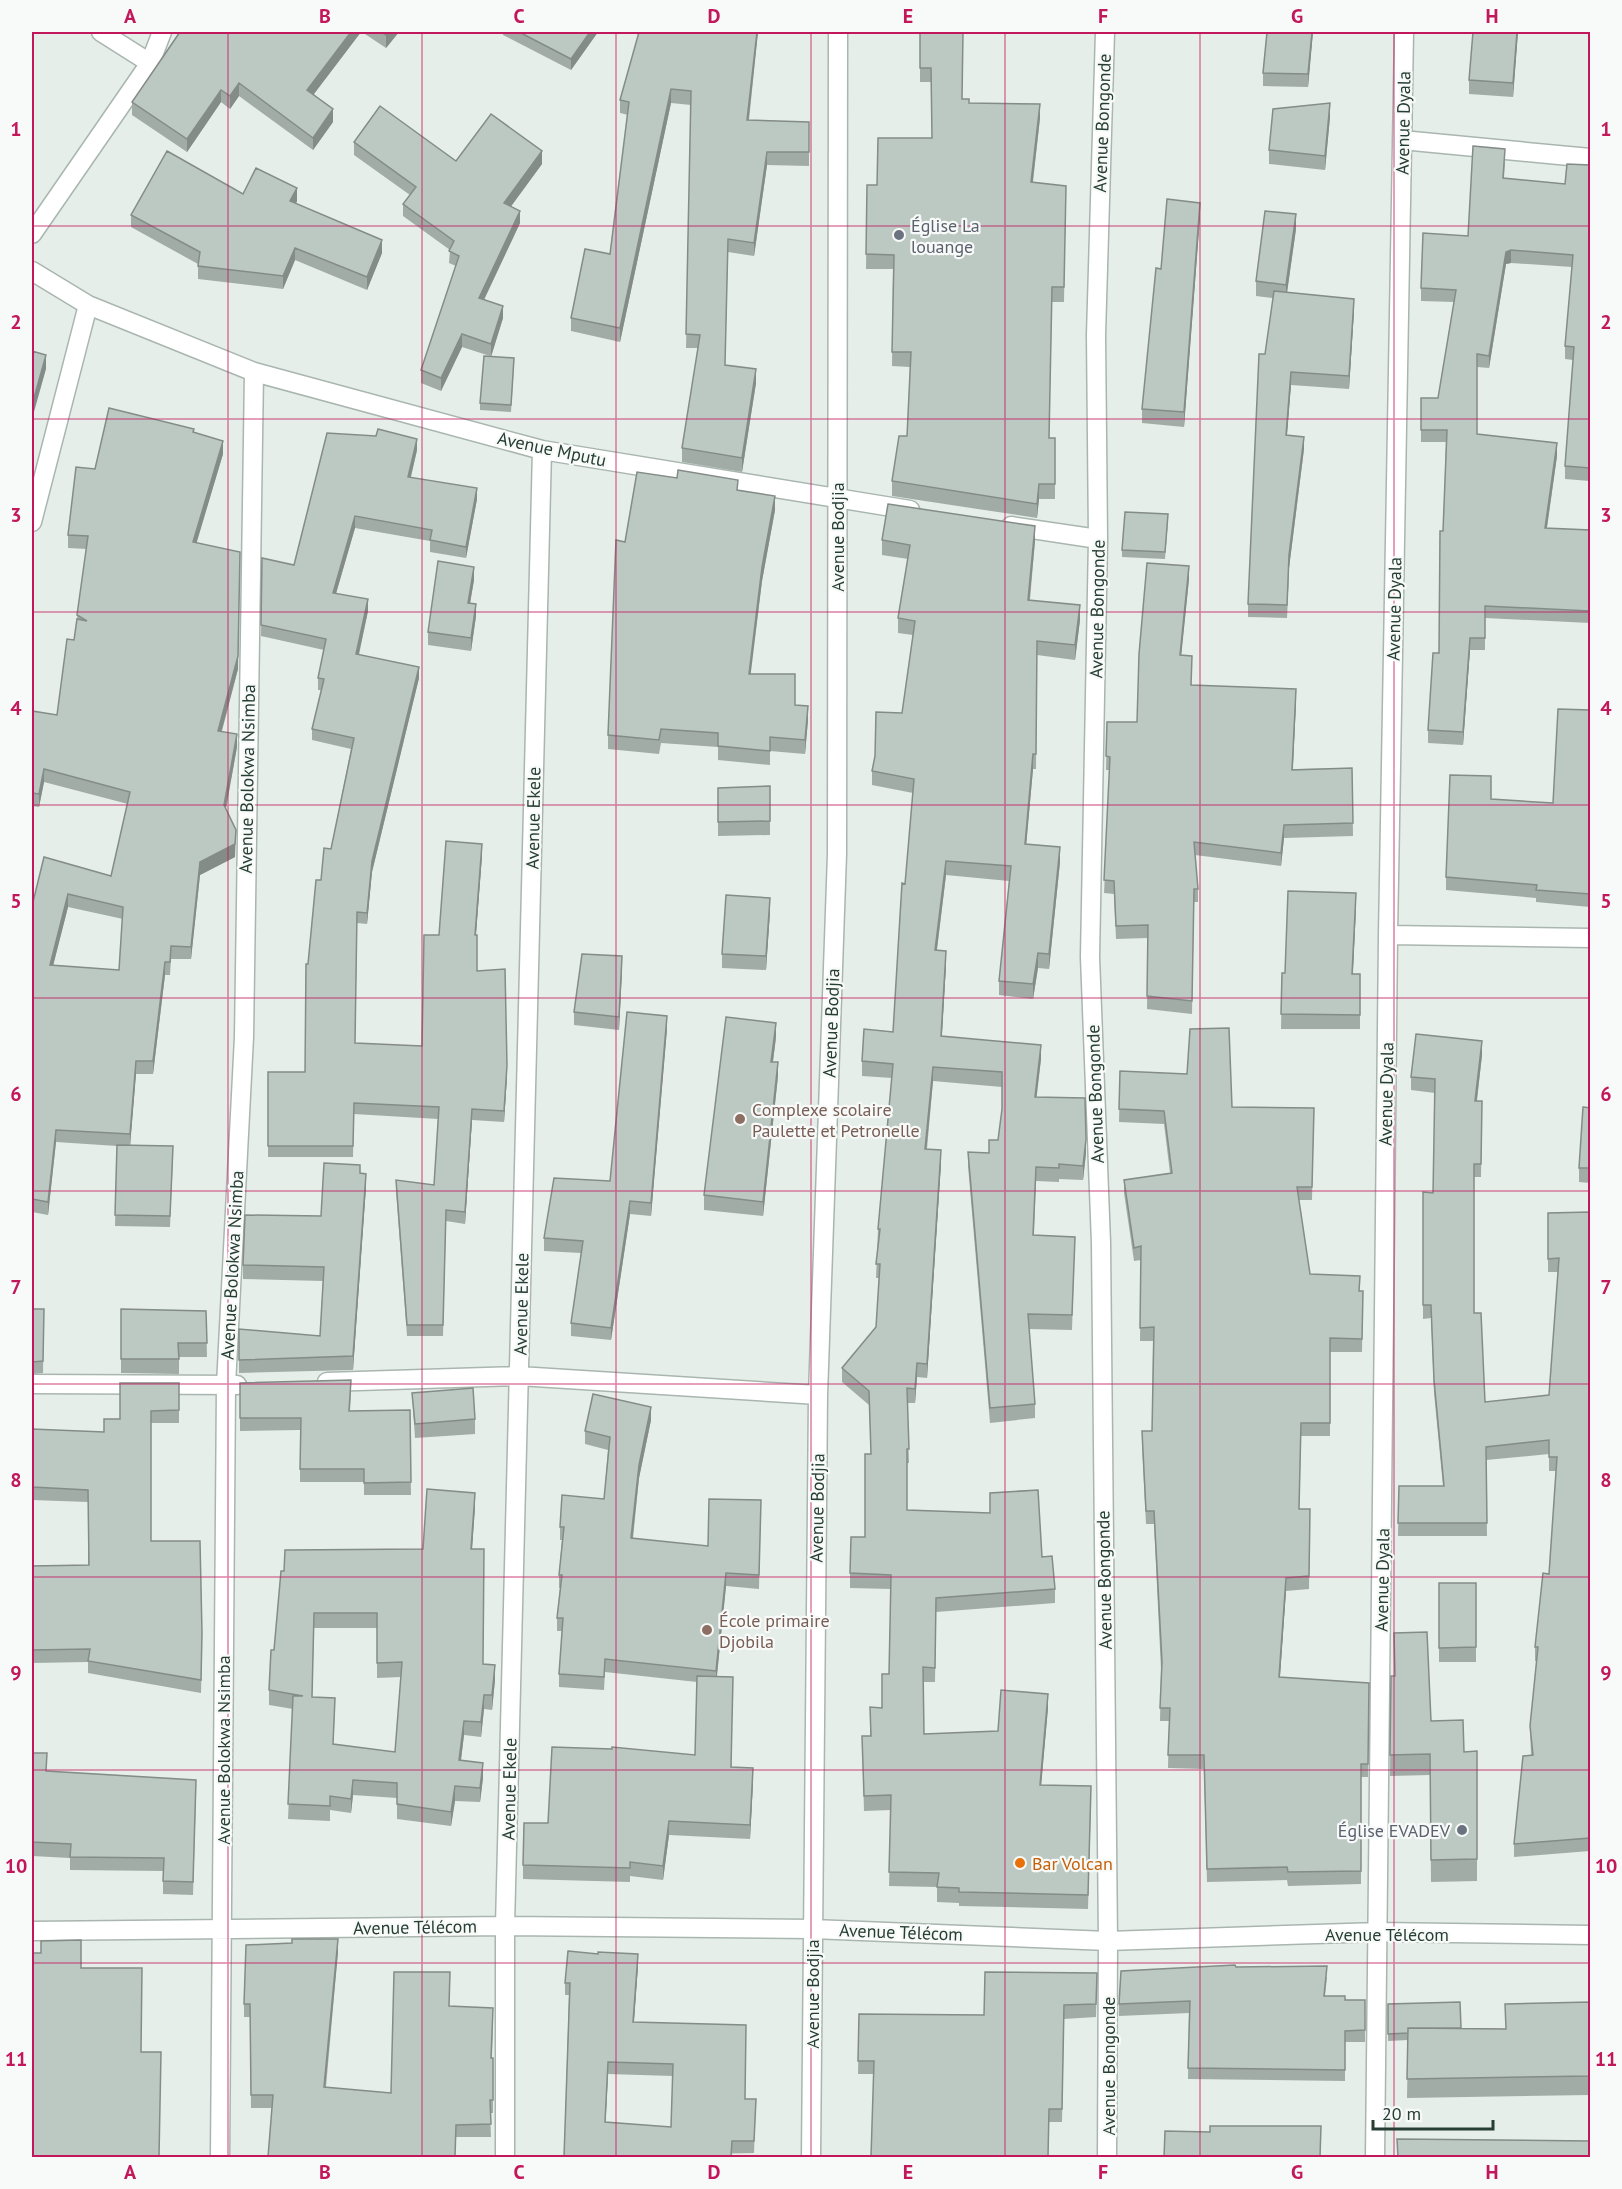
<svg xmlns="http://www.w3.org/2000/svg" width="1622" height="2189" viewBox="0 0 1622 2189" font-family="'PT Sans',sans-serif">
  <rect width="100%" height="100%" fill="#e6eee9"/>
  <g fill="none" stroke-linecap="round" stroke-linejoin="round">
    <g stroke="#a9b6af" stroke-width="21">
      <path id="minor" d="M101 32 150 63
        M1105 32 1096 335 1098 539 1090 957 1101 1243 1108 1941 1107 2158
        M1402 140 1590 158
        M32 234 150 63 162 32
        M32 271 88 305 254 372 542 450 910 510
        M32 522 88 305
        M1011 526 1098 539
        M1388 935 1590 938
        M327 1382 519 1376 818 1395
        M32 1384 237 1385
        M32 1931 505 1926 812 1929 1108 1941 1378 1932 1590 1935
        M220 2158 226 1385 244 1037 254 372
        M505 2158V1926L542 450
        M811 2158 818 1395 837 854 838 32
        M1375 2158 1388 935 1404 32"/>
    </g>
    <use href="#minor" stroke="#fff" stroke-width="18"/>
  </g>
  <path fill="#a2aca7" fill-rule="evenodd" d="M179 32H361L314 94 333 122 313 150 239 96 230 109 221 102 187 152 132 115V102Z
    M362 32H399L386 48Z
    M503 32H598L571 70 503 35Z
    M758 32 749 120 809 122V166L767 165 754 256 728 252 725 365 756 383 742 472 682 462V448L698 348H686L691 105 671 103 620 342 571 331V318L610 254 628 115 620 113V100Z
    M920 32 962 99 969 103 1040 118 1033 182 1066 186 1064 302H1052L1049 438H1055V499H1039L1037 518 892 496V481L907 436 910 367 892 366 893 269H866L867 185H877L932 138 931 82H920Z
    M1267 32H1313L1308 87 1263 86V73Z
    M1518 32 1513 97 1469 94V80Z
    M1330 117 1325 170 1269 164V150Z
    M354 142 456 161 542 164 511 206 520 223 484 300 503 318 491 356 514 365 511 412 480 410V403L490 356 462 347 441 391 421 383V370L456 266 449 263 450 250 403 216V204L410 195 354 155Z
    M1505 161 1504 178 1565 184 1590 165V481L1565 479V466L1573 360 1565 359V346L1572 267 1511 263 1506 264 1489 368 1477 367V434L1557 456 1547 528 1590 530V623L1485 618V650H1470L1463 745 1428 743V730L1439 653 1446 442H1421V398H1438L1454 302 1421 301V288L1468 236Z
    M243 194 297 201 296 204 382 253 367 290 295 260 283 289 198 279V264L131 227V215Z
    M1200 217 1184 427 1142 423V409L1161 269Z
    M1296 229 1287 292 1354 311 1349 389 1291 385 1287 435 1304 449 1289 568 1287 618 1248 617V604L1265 354 1273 298 1256 296V281Z
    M194 433 223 454 196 542 238 669 222 731 237 747 226 809 235 857 200 875 191 959H171L170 975H165L153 1074H136L130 1145 173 1157 170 1227 115 1226 117 1146 56 1142 48 1215 32 1212V906L111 876 128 804 44 782 39 807 32 806V711L57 715 74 640 87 549 68 548V535L95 469ZM68 907 123 919 119 970 53 965Z
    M417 450 411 477 477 499 466 558 430 552V541L355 528 336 593 368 611 359 655 419 678 372 872 367 924 357 923 355 1043 422 1046 439 935 482 856 476 935 477 971 507 1076 504 1122 472 1120 465 1224 446 1221 443 1336H407L396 1191V1180L434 1185 438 1119 354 1114 353 1157H268V1072H305L308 964 321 880 331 849 351 749 312 740V729L321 690H318V678L324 650 261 636 262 558 294 565Z
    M738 490 775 510 762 581 750 674 795 705 808 720 805 754 770 751V765L718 760V747L661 743 659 754 608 749V735L625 542Z
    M1168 522 1165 559 1122 557V550Z
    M882 540 1035 541 1030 600 1080 620 1075 660 1037 655 1036 769H1033L1026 845 1060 862 1049 969 1038 968 1033 999 999 995V981L1009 881 946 875 937 950 946 965 942 1036 1041 1059 1036 1097 1086 1153 1083 1180 1059 1179V1182L1036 1181 1034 1235 1075 1237 1072 1330 1029 1329 1035 1404V1418L990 1423 968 1166V1152L989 1153 998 1140 1002 1109V1087L933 1081 927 1149 941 1164 927 1378 917 1377 915 1403H907L909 1463H907V1510L990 1513V1493L1042 1557 1055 1589V1603L936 1612 935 1682H923L924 1734 998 1731 1048 1708 1041 1785 1091 1800 1088 1909 959 1906V1903L937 1902V1887L889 1886 891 1810 864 1811 862 1736H870V1707L882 1708 889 1674 891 1589 850 1588V1573L865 1537 871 1454 869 1405 842 1382V1368L876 1327 879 1278H876L878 1229 892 1078 862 1076V1061L893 1032 913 793 872 785V771L902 713 913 635 898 633V618L908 559 882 555Z
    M1189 579 1181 655 1192 685 1296 702 1293 769 1352 768 1353 836 1284 838 1281 866 1195 855 1198 889V902H1194L1192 1014 1147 1009 1148 938 1116 939 1114 894 1104 893 1110 770H1106L1107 722H1137Z
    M474 580 470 603 476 616 471 651 428 645V632Z
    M1590 710V907L1536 902V898L1446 890V877L1491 799 1553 803Z
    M770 786V835L718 836V788Z
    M1356 908 1353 974H1360V1029H1281L1282 973H1285Z
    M770 912 766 970 722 968V954Z
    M622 969 619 1030 574 1025V1012Z
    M667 1029 651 1216 630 1214 611 1340 571 1336V1323L581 1253 544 1251V1238L610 1181Z
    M776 1037 773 1062 778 1076 763 1216 704 1210V1195Z
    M1482 1055 1477 1101H1482L1481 1177H1474V1313L1485 1402 1549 1395 1558 1272H1548V1213L1590 1212V1851L1514 1857V1844L1531 1755 1530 1726 1537 1661H1535V1647L1549 1574 1556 1471H1549V1454L1486 1460 1487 1536H1398L1399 1486H1443L1434 1393 1431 1318 1423 1319V1192L1433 1193 1435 1093 1411 1090V1077Z
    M1120 1071 1232 1107 1314 1108 1312 1200H1299L1310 1274 1360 1291H1363L1362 1352H1330V1436H1301L1299 1509H1310L1309 1589 1286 1591 1280 1677 1369 1683 1368 1777H1361V1884L1288 1886 1287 1880 1207 1882 1204 1769 1168 1768 1169 1721H1160L1161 1670 1154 1524H1146L1142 1445V1431H1152L1153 1341H1140L1141 1260 1134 1261 1124 1193V1180L1170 1173 1164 1124 1119 1122Z
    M1590 1108V1183L1579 1182V1168Z
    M360 1173 366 1187 353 1370 239 1373V1329L320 1336 323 1281 243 1279V1265L321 1216Z
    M32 1309H44L43 1373 32 1374Z
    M121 1309 206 1311 207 1357H179V1374L121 1373Z
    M179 1383V1423H151V1541L202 1646 201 1693 88 1673V1662L32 1663V1566L88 1565V1502L32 1500V1429L104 1432 120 1419Z
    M240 1383 351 1392 350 1411 410 1410 411 1495H364V1482H300V1430L240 1431Z
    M412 1393 475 1419V1434L415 1438Z
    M651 1420 639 1478 633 1539 708 1546 761 1500 759 1589 726 1586 717 1676 732 1767 753 1782 750 1839 669 1835 663 1880 630 1876V1882L523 1879V1865L548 1823 695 1755 697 1682 605 1672 604 1690 559 1687V1674L562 1631H557V1618L560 1588H559V1575L562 1540H560V1527L604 1499 608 1450 585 1444V1431Z
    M475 1507 472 1549 483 1664 495 1680 492 1710 484 1709 481 1737 464 1735 461 1760 483 1778 480 1802 455 1801 451 1826 397 1819V1798L353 1795 351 1813 330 1810V1821L288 1819 293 1709 269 1705V1690L284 1571 423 1549ZM314 1628H377V1678L401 1677 395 1752 333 1744 335 1712 312 1697Z
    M1439 1583H1476V1662H1439Z
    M1394 1633 1431 1721 1464 1752 1477 1751V1881L1431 1882 1430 1775 1390 1776 1391 1676H1395Z
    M32 1753 47 1771 196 1793 193 1895 163 1894V1871L70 1870V1858L32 1856Z
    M338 1952 326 2087 391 2093 450 2006 493 2021 492 2058H493V2113H490L491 2137H456L272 2108H251L250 2017H244V2004Z
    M638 1966 634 2022 745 2099H756L754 2153 564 2157 569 1995H565V1983ZM608 2074 673 2076 671 2127 605 2122Z
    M1236 1967 1327 1977 1325 1996 1345 2000H1365V2042H1345V2081L1188 2079 1189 2013 1119 2016V2004Z
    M1097 1973 1096 2017 1064 2019 1062 2122H1049L874 2074H858L859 2014 984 2015Z
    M1590 2002V2095L1407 2098 1408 2040 1388 2041V2004L1461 2028 1505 2029Z"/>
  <path fill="#848c88" d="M351 32H361L307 103V90Z
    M388 32H399L386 48V35Z
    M590 32H598L571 70V59Z
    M757 32H758L747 134V120Z
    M1312 32H1313L1308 87V74Z
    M1517 32H1518L1513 97V83Z
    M239 83V96L230 109V96Z
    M671 89V103L620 342V328Z
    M221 90V102L187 152V139Z
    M1330 103V117L1325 170V156Z
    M1040 104V118L1031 196V182Z
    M333 109V122L313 150V138Z
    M542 151V164L504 216V203Z
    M767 152V165L754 256V243Z
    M297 188V201L290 214V201Z
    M1200 203V217L1184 427V412Z
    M520 211V223L479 310V298Z
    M1296 214V229L1286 300V285Z
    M382 240V253L367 290V277Z
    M295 248V260L283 289V276Z
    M1511 250V263L1506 264 1489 368V356L1506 252Z
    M1354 299V311L1349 389V376Z
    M503 306V318L491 357V344Z
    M462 334V347L441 391V378Z
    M46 355V369L32 419V405Z
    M756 369V383L742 472V458Z
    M1291 372V385L1286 447V435Z
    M1304 437V449L1289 568 1287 618 1289 555Z
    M417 439V450L408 488V477Z
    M223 441V454L193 555V542Z
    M1557 443V456L1545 540V528Z
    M1039 484V499L1037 518V504Z
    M477 488V499L466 558V547Z
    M775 496V510L762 581 749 688V674L762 567Z
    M355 516V528L333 604V593Z
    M1035 526V541L1028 614V600Z
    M240 552 238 669 218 744V731Z
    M1189 566V579L1180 668V655Z
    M474 567V580L468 615V603Z
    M368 599V611L356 666V654Z
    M476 604V616L471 651V638Z
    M1080 605V620L1075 660V645Z
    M1470 638V650L1463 745V732Z
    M419 667V678L372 872 367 924V913L372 861Z
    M1296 689V702L1292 783V770Z
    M808 706V720L805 754V740Z
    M237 734V747L224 818V805Z
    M1033 754V769L1025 859V844Z
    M44 769V782L39 807V794Z
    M1284 825V838L1281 866V853Z
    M236 830 235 857 200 875 191 959V947L200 862Z
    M482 844V856L475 947V935Z
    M1060 847V862L1049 969V954Z
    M946 861V875L935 964V950Z
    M1356 893V908L1352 988V974Z
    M68 894V907L50 978V965Z
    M770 898V912L766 970V956Z
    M946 951V965L941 1050V1036Z
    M1038 953V968L1033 999V984Z
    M622 956V969L619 1030V1017Z
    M165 962V975L153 1074V1061Z
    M667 1016V1029L651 1216V1203Z
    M776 1023V1037L771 1076V1062Z
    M1482 1041V1055L1475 1115V1101Z
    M1041 1045V1059L1035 1111V1097Z
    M136 1061V1074L130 1147V1134Z
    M778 1062V1076L763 1216V1202Z
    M507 1065V1076L504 1122V1111Z
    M933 1067V1081L925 1163V1149Z
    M472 1109V1120L465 1224V1212Z
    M56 1130V1142L48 1215V1202Z
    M1086 1139V1153L1083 1180V1166Z
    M941 1150V1164L927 1378V1364Z
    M366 1174V1187L353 1370V1356Z
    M630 1201V1214L611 1340V1328Z
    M917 1363V1377L915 1403V1389Z
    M651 1407V1420L639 1478 631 1551V1538L639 1465Z
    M475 1493V1507L471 1564V1549Z
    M726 1573V1586L716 1684V1671Z
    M1286 1578V1591L1279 1690V1677Z
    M495 1665V1680L492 1710V1695Z
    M1048 1694V1708L1040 1799V1785Z
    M484 1695V1709L481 1737V1722Z
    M464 1721V1735L459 1775V1760Z
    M483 1763V1778L480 1802V1788Z
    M753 1768V1782L750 1839V1825Z
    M353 1780V1795L351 1813V1799Z
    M455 1786V1801L451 1826V1812Z
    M669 1821V1835L663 1880V1866Z
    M338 1939V1952L324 2100V2087Z
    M638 1954V1966L633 2034V2022Z
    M608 2062V2074L605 2134V2122Z"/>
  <path fill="#bcc8c2" stroke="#848c88" stroke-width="1.5" fill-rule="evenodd" d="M180 32H351L307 90 333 109 313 138 239 83 230 96 221 90 187 139 132 102Z
    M381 32H388L386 35Z
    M519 32H590L571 59Z
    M639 32H757L747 120 809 122V152H767L754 243 728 239 725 365 756 369 742 458 682 448 700 335 686 334 691 91 671 89 620 328 571 318 585 249 610 254 629 102 620 100Z
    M920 32H963L962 99H969V103L1040 104 1031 182 1066 186 1064 287H1052L1049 438H1055V484H1039L1037 504 892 481 899 436H907L911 352H892L894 255 866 254 867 185H877L878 138H932L931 68H920Z
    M1267 32H1312L1308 74 1263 73Z
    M1473 32H1517L1513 83 1469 80Z
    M1330 103 1325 156 1269 150 1273 109Z
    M380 106 456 161 491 114 542 151 504 203 520 211 479 298 503 306 491 344 462 334 441 378 421 370 459 256 449 251 454 241 403 204 416 187 354 142Z
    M1473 146 1505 149 1503 178 1565 184 1567 164 1590 165V468L1565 466 1574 347 1565 346 1573 255 1511 250 1506 252 1489 356 1477 354V434L1557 443 1545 528 1590 530V611L1485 606V638H1470L1463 732 1428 730 1433 653H1439L1440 531H1443L1447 430H1421V398H1438L1456 290 1421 288 1423 233 1468 236Z
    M167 151 243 194 256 168 297 188 290 201 382 240 367 277 295 248 283 276 198 266 200 252 131 215Z
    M1167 199 1200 203 1184 412 1142 409 1156 268 1161 269Z
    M1265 211 1296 214 1286 285 1256 281Z
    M1274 291 1354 299 1349 376 1291 372 1286 435 1304 437 1289 555 1287 605 1248 604 1259 354H1265Z
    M32 351 46 355 32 405Z
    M484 356 514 358 511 405 480 403Z
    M109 408 194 429 193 432 223 441 193 542 240 552 238 656 218 731 237 734 224 805 236 830 235 844 200 862 191 947 171 946 170 962H165L153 1061H136L130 1134 56 1130 48 1202 32 1199V906L44 857 111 876 130 792 44 769 39 794 32 793V711L57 715 67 639 74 640 77 619 87 621 77 615 88 536 68 535 76 467 95 469ZM68 894 123 907 119 970 50 965Z
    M378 429 417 439 408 477 477 488 466 547 430 540 432 530 355 516 333 593 368 599 356 654 419 667 372 861 367 913 357 912 355 1043 422 1046 424 935H439L446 841 482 844 475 935H477V971L505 969 507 1065 504 1111 472 1109 465 1212 446 1210 443 1325H407L396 1180 434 1185 439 1107 354 1103 353 1146H268V1072H305L306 964H308L316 880H321L324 848 331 849 354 738 312 729 324 679 318 678 326 639 261 625 262 558 294 565 327 433 376 436Z
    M678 470 738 480 737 490 775 496 762 567 749 674H795V705L808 706 805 740 770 737V751L718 746V733L661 729 659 740 608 735 616 540 625 542 637 472 677 478Z
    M888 504 1035 526 1028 600 1080 605 1075 645 1037 641 1036 754H1033L1025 844 1060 847 1049 954 1038 953 1033 984 999 981 1011 866 946 861 935 950 946 951 941 1036 1041 1045 1035 1097 1085 1098 1086 1139 1083 1166 1059 1164V1168L1036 1167 1033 1235 1075 1237 1072 1315 1028 1314 1035 1404 990 1408 968 1152 989 1153V1140H998L1002 1109V1072L933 1067 925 1149 941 1150 927 1364 917 1363 915 1389 907 1388 909 1449H907V1510L990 1513V1493L1038 1490 1042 1557 1052 1556 1055 1589 936 1598 935 1668 923 1667 924 1734 998 1731 1001 1690 1048 1694 1040 1785 1091 1786 1088 1895 959 1892V1888L937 1887 939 1873 889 1872 891 1795 864 1796 862 1736H871L870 1707 882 1708V1674H889L891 1575 850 1573 851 1537H865V1454H871L869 1391 842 1368 876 1327 880 1264H876L880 1229H878L893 1064 862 1061 864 1029 893 1032 902 883 905 884 914 779 872 771 875 756 876 712 902 713 915 621 898 618 910 545 882 540Z
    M1125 512 1168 514 1165 552 1122 550Z
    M438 561 474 567 468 603 476 604 471 638 428 632Z
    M1147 563 1189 566 1180 655 1192 656 1191 685 1296 689 1292 770 1352 768 1353 823 1284 825 1281 853 1194 842 1198 889H1194L1192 1001 1147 996 1148 925 1116 926 1114 881 1104 880 1110 757 1106 756 1107 722H1137L1139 654Z
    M1558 709 1590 710V894L1536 890 1537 885 1446 877 1450 775 1491 776V799L1553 803Z
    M770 786V821L718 822V788Z
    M1288 891 1356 893 1352 974H1360V1015L1281 1014 1282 973H1285Z
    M726 895 770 898 766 956 722 954Z
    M582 954 622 956 619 1017 574 1012Z
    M1590 974V994L1589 993Z
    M627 1012 667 1016 651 1203 630 1201 611 1328 571 1323 583 1241 544 1238 554 1178 610 1181Z
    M726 1017 776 1023 771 1062H778L763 1202 704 1195Z
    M1229 1028 1232 1107 1314 1108 1312 1187H1297L1310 1274 1360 1276 1359 1291H1363L1362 1339 1330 1338V1423H1301L1299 1509H1310L1309 1576 1286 1578 1279 1677 1369 1683 1368 1764H1361V1871L1288 1872 1287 1867 1207 1869 1204 1755H1168L1170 1708H1160L1162 1662 1154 1511H1146L1142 1431H1152L1154 1327 1140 1328 1141 1246 1134 1248 1124 1180 1172 1173 1164 1111 1119 1109 1120 1071 1187 1074 1190 1029Z
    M1416 1034 1482 1041 1475 1101H1482L1481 1164H1474V1313H1481L1485 1402 1549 1395 1559 1258 1548 1259V1213L1590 1212V1838L1514 1844 1523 1756 1533 1755 1530 1726 1538 1647H1535L1543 1573 1549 1574 1557 1457H1549V1440L1486 1447 1487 1523H1398L1399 1486H1444L1434 1380 1431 1305H1423V1192L1433 1193 1435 1079 1411 1077Z
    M1583 1107 1590 1108V1168H1579Z
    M117 1145 173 1146 170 1216 115 1215Z
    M324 1163 360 1165V1173L366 1174 353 1356 239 1360V1329L320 1336 324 1267 243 1265 245 1215 321 1216Z
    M32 1309H44L43 1361 32 1362Z
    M121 1309 206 1311 207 1343H178L179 1359H121Z
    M351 1380 349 1411 410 1410 411 1482 364 1483V1469H300L301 1418H240V1383Z
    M120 1383H179V1410L151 1411V1541H200L202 1633 201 1680 88 1661 90 1649 32 1650V1566L89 1565 88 1490 32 1487V1429L104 1432V1419H120Z
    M473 1388 475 1419 415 1424 412 1393Z
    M593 1394 651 1407 639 1465 631 1538 708 1546 709 1499 761 1500 759 1575 726 1573 716 1671 605 1659 604 1677 559 1674 563 1618H557L562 1575H559L564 1527H560L562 1495 604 1499 610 1437 585 1431Z
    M427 1489 475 1493 471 1549H484L483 1664 495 1665 492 1695H484L481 1722 464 1721 459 1760 483 1763 480 1788 455 1786 451 1812 397 1804V1783L353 1780 351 1799 330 1796V1806L288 1804 293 1696H303L269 1690 271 1650H274L281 1571H284L285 1550 423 1549ZM314 1613H377V1663L402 1662 395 1752 333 1744 335 1698 312 1697Z
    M1439 1583H1476V1647L1439 1648Z
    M1427 1632 1431 1721 1463 1720 1464 1752 1477 1751V1859L1431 1860 1430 1754 1390 1755 1391 1676H1395L1394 1633Z
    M697 1676 733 1677 731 1767 753 1768 750 1825 669 1821 663 1866 630 1862V1868L523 1865 524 1823H548L552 1747 612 1749V1747L695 1755Z
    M32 1753H47L46 1771 196 1780 193 1882 163 1881 164 1858 70 1857 71 1844 32 1842Z
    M292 1939H338L324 2087 391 2093 394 1972H450L449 2006 493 2008 491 2058H493V2100H490L491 2124 456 2125 455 2157H268L273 2095H251L250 2004H244L246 1945 292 1943Z
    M81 1940V1968H142L141 2052H161L159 2157H32V1953H41V1941Z
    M568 1951 598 1954V1952L638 1954 633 2022 746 2025 745 2099H756L754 2141H732L731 2157H564L570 1983H565ZM608 2062 673 2064 671 2127 605 2122Z
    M1235 1965 1236 1967 1327 1966 1324 1996H1345V2000H1365V2030L1345 2031V2070L1188 2068 1190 2001 1119 2004 1121 1971Z
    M985 1972 1097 1973 1096 2004 1064 2005 1062 2109H1049L1048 2157H871L874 2061H858L859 2014 984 2015Z
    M1460 2002 1461 2028H1408V2033L1388 2034V2004Z
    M1590 2002V2076L1407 2079 1408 2028 1506 2029 1505 2004Z
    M1210 2126H1321L1320 2157H1164L1165 2131 1210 2132Z
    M1397 2139 1590 2141V2157H1398Z"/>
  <path fill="none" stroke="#c2185b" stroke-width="1.5" stroke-opacity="0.55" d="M228 32V2158M422 32V2158M616 32V2158M811 32V2158M1005 32V2158M1200 32V2158M1394 32V2158M32 226H1590M32 419H1590M32 612H1590M32 805H1590M32 998H1590M32 1191H1590M32 1384H1590M32 1577H1590M32 1770H1590M32 1963H1590"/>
  <g fill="#6b7280" stroke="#f7faf8" stroke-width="2">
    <circle cx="899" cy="235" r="6"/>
    <circle cx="1462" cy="1830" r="6"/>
  </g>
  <g fill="#8d6e63" stroke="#f7faf8" stroke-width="2">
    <circle cx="740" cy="1119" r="6"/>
    <circle cx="707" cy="1630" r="6"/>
  </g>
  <circle fill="#e8710a" stroke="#f7faf8" stroke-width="2" cx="1020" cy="1863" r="6"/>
  <g text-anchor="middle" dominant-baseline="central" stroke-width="4.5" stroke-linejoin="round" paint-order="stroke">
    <g font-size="18" fill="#273e34" stroke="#f7faf8">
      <text transform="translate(1102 123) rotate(-88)">Avenue Bongonde</text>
      <text transform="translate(1403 123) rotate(-89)">Avenue Dyala</text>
      <text transform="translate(552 449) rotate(12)">Avenue Mputu</text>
      <text transform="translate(837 537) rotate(-90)">Avenue Bodjia</text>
      <text transform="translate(1097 609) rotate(-89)">Avenue Bongonde</text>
      <text transform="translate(1394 609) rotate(-89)">Avenue Dyala</text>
      <text transform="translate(247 779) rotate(-89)">Avenue Bolokwa Nsimba</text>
      <text transform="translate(533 818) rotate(-89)">Avenue Ekele</text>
      <text transform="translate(831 1023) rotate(-88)">Avenue Bodjia</text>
      <text transform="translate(1095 1094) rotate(-92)">Avenue Bongonde</text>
      <text transform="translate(1386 1094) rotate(-89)">Avenue Dyala</text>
      <text transform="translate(232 1265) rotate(-87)">Avenue Bolokwa Nsimba</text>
      <text transform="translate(521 1304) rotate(-89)">Avenue Ekele</text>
      <text transform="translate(817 1508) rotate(-89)">Avenue Bodjia</text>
      <text transform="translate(1104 1580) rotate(-91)">Avenue Bongonde</text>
      <text transform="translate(1382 1580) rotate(-89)">Avenue Dyala</text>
      <text transform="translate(223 1750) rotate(-90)">Avenue Bolokwa Nsimba</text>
      <text transform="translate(509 1789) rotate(-89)">Avenue Ekele</text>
      <text transform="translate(415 1927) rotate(-1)">Avenue Télécom</text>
      <text transform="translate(901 1932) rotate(2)">Avenue Télécom</text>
      <text x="1387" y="1934">Avenue Télécom</text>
      <text transform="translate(812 1994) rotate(-90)">Avenue Bodjia</text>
      <text transform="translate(1108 2066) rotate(-90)">Avenue Bongonde</text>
    </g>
    <g font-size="18" fill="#5b616d" stroke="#f7faf8" text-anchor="start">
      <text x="911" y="225">Église La<tspan x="911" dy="21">louange</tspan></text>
      <text x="1450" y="1830" text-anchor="end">Église EVADEV</text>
    </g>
    <g font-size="18" fill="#785e54" stroke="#f7faf8" text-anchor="start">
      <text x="752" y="1109">Complexe scolaire<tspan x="752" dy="21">Paulette et Petronelle</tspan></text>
      <text x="719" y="1620">École primaire<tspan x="719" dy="21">Djobila</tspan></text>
    </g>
    <g font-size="18" fill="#c56008" stroke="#f7faf8" text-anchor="start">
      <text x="1032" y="1863">Bar Volcan</text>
    </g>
  </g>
  <rect width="1622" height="2189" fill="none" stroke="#f7faf8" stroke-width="66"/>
  <path d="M1373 2120v9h120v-9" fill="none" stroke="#273e34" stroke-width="3"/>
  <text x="1382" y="2120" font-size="18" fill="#273e34" stroke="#f7faf8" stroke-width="4.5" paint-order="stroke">20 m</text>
  <rect x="33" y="33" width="1556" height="2123" fill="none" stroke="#c2185b" stroke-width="2"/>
  <g font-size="20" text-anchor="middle" font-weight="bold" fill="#c2185b">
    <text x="130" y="23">A</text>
    <text x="325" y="23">B</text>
    <text x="519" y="23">C</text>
    <text x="714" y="23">D</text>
    <text x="908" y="23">E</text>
    <text x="1103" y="23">F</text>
    <text x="1297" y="23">G</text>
    <text x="1492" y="23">H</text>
    <text x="16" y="136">1</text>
    <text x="1606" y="136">1</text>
    <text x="16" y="329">2</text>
    <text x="1606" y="329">2</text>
    <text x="16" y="522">3</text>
    <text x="1606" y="522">3</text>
    <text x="16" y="715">4</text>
    <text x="1606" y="715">4</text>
    <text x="16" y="908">5</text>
    <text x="1606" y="908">5</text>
    <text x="16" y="1101">6</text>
    <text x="1606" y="1101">6</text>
    <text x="16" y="1294">7</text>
    <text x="1606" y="1294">7</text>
    <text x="16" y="1487">8</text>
    <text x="1606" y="1487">8</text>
    <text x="16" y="1680">9</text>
    <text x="1606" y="1680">9</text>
    <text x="16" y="1873">10</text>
    <text x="1606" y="1873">10</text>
    <text x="16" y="2066">11</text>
    <text x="1606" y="2066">11</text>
    <text x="130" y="2179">A</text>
    <text x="325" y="2179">B</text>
    <text x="519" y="2179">C</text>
    <text x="714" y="2179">D</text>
    <text x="908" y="2179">E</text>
    <text x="1103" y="2179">F</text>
    <text x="1297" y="2179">G</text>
    <text x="1492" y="2179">H</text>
  </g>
</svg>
